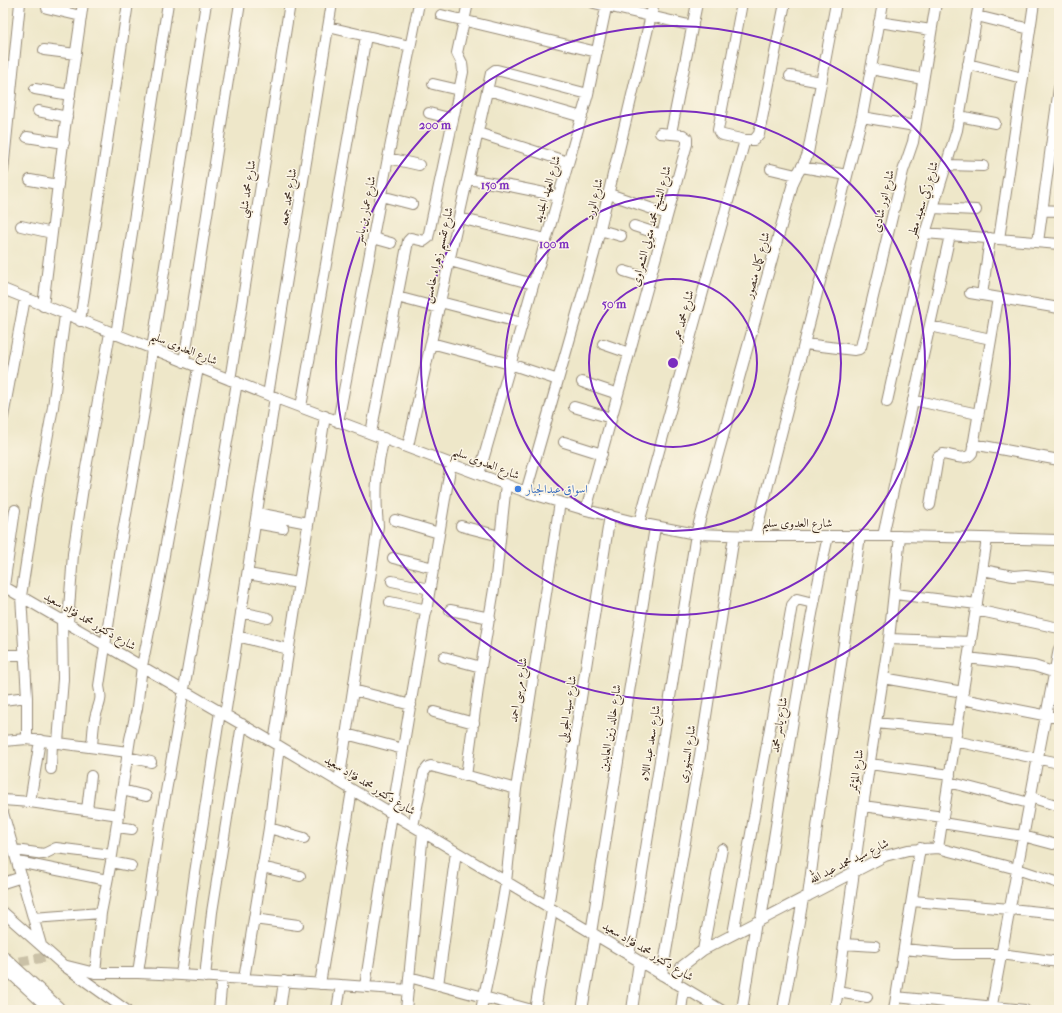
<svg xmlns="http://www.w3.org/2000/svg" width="1062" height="1013" viewBox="0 0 1062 1013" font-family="'IM FELL French Canon',Amiri,serif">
  <rect width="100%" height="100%" fill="#fcf5e5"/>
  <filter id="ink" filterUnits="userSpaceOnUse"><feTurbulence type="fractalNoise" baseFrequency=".025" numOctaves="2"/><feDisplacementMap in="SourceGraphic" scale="8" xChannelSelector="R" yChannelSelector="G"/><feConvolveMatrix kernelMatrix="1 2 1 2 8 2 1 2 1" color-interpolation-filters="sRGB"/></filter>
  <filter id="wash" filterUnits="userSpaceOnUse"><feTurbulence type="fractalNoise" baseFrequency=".012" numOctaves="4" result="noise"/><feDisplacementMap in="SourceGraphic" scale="16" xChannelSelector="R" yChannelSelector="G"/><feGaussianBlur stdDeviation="0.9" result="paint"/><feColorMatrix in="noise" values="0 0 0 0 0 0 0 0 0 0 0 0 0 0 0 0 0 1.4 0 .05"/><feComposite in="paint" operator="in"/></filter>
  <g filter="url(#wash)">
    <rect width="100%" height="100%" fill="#eee7c9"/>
  </g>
  <g filter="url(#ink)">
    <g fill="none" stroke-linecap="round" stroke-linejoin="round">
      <path stroke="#cac1a7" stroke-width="10" stroke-dasharray="10 5" stroke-linecap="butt" d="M5 964 54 956"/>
      <g stroke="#948874" stroke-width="12">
        <path id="minor" d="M594 3 693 26
          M742 3 718 130 720 134 723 135 745 140H754L759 134 785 3
          M47 8 81 16
          M441 15 597 52
          M977 16 1030 29
          M879 22 931 30
          M328 27 410 46
          M44 50 76 54
          M968 64 1022 78
          M871 69 923 79
          M790 76 821 82
          M433 84 459 90
          M35 89 70 95
          M488 90 582 117
          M38 111 67 117
          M429 113 453 119
          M959 116 995 123
          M862 117 915 126
          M478 133 568 162
          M671 133 697 3
          M27 137 64 143
          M388 158 419 165
          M947 165 983 166
          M802 167 847 175
          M771 169 796 175
          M3 171 20 3
          M468 179 515 187 559 196
          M30 180 58 185
          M609 194 667 214
          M381 196 412 204
          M933 208 976 210
          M1042 210 1059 211
          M459 218 546 239
          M21 226 52 233
          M634 226 662 235
          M600 230 621 236
          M925 233 1059 244
          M373 238 391 243
          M999 239 1034 3
          M1038 242 1059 88
          M450 261 533 284
          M624 271 650 279
          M3 289 268 395 526 492 586 510 639 523 696 534 755 536H900L1059 540
          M970 293 1059 308
          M982 295 990 238
          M397 297 439 308
          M440 302 522 323
          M43 306 65 127 83 3
          M80 321 128 3
          M930 326 991 339
          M116 335 168 3
          M431 343 510 364 558 380
          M603 344 629 353
          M805 344 854 350 859 349 861 347 903 171 913 142 936 3
          M184 362 240 3
          M230 380 290 3
          M582 382 618 394
          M268 395 332 3
          M913 400 978 414
          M887 402 923 240 957 130 979 3
          M301 407 366 36
          M574 407 611 418
          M3 417 25 298
          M338 422 388 158 419 3
          M371 433 408 241 411 238 424 241 428 238 463 72 462 63 457 53 468 3
          M564 442 602 454
          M973 444 1059 460
          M408 446 491 73 495 70H497L588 94
          M479 474 588 94 607 3
          M526 492 594 254 654 3
          M930 505 938 457 943 454C952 455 966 462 972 453L998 298
          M586 510 687 144V138L683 135 660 133
          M257 513 308 523
          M395 520 439 533
          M255 523 283 528
          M639 523 745 140
          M461 526 500 536
          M755 536 862 117 883 3
          M883 536 950 235
          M393 558 434 568
          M983 570 1013 576 1026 575 1059 579
          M248 574 298 583
          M392 581 430 589
          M3 586 274 743 721 1010
          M4 586 15 510
          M895 594 977 604
          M390 602 427 610
          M450 610 490 618
          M976 610 1059 628
          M241 612 268 618
          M68 623 73 554 86 468 110 333
          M237 636 288 649
          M889 639 971 642
          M3 655H25
          M444 657 481 667
          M968 658 1034 666 1059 674
          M883 678 963 692
          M353 690 411 705
          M962 699 1059 718
          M3 700 27 697
          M434 712 474 723
          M225 715 275 397
          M876 723 957 731
          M346 734 403 749
          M27 739V697L21 596 36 499 53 407 65 315
          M3 741 27 739 128 752
          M955 741 1059 763
          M58 742 63 679 62 619
          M274 743 325 416
          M92 746C93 736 93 724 96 714 100 701 102 700 99 686L119 554 144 412 152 349 206 3
          M127 757 151 762
          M870 764 950 775
          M51 769 52 742
          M466 776 481 667 496 577 506 484
          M339 782 378 526C375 494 376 469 384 438
          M949 782 1029 803
          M122 790 146 796
          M1030 797 1059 806
          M3 800 30 802 119 815
          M30 802 40 740
          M863 806 943 817
          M87 810 91 776
          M3 813 41 945
          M942 823 1023 836 1053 844
          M413 826 424 772 428 767 431 766 516 789
          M117 827 132 829
          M269 828 304 838
          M938 848 987 539
          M15 850 44 854 56 848 112 855
          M18 862 107 880
          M111 862 131 866
          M262 867 300 876
          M3 883 22 877
          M808 896 820 805 860 536
          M912 901 1010 909 1059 914
          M548 907 610 515
          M3 912 63 965 126 1010
          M33 918 101 913
          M254 919 298 925
          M761 919C782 791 800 663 828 536
          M591 933 655 527
          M733 934 792 605 797 599 813 603
          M844 944 875 946
          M904 949 954 954H1001L1059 962
          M703 950 722 849
          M629 955 696 534 793 183C797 172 805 164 808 153L836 3
          M63 965 95 973H138L181 975 341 985 408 990
          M95 973 101 913 111 862 130 739 137 708 142 666 160 577 198 368
          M138 973 159 831 212 530 237 382
          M181 975 195 873 220 712
          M662 975 700 755 734 536
          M205 977 212 912 242 724
          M409 977 532 1010
          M244 979 269 828 279 746
          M675 983 681 967 703 950 885 856 908 850 938 848 1017 869 1059 883
          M320 984 352 790
          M438 985 456 852
          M365 986 392 814 451 463
          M838 992 867 997
          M896 997 1025 1010
          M219 1010 222 978
          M280 1010 284 981
          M337 1010 341 985
          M406 1010 423 832
          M481 1010 497 935 506 882 516 789 560 502
          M535 1010 552 910
          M582 1010 595 935
          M632 1010 639 962
          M681 1010 684 988
          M742 1010 756 922
          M783 1010 803 899
          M835 1010 863 806 889 639 900 536
          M894 1010 920 848
          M991 1010 1038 757 1059 649"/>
      </g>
      <g stroke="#948874" stroke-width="20">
        <path id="motorway" d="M3 961 56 1010"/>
      </g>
      <use href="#minor" stroke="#fff" stroke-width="10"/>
      <use href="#motorway" stroke="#fff" stroke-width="18"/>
    </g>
  </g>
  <g fill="none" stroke="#7b2cbf" stroke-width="2">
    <circle cx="673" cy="363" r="84"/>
    <circle cx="673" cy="363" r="168"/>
    <circle cx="673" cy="363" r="252"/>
    <circle cx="673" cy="363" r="337"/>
  </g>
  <circle fill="#3f7fe0" stroke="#fcf5e5" stroke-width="1.5" cx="518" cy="489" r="4"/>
  <g text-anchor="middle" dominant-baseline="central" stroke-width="3" stroke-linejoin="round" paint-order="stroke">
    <g font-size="12" fill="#3b2a1e" stroke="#fcf5e5">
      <text transform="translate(247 189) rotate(-81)">شارع محمد شلبى</text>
      <text transform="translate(547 189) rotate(-74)">شارع العهد الجديد</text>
      <text transform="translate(288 197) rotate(-81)">شارع محمد جمعه</text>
      <text transform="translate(594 199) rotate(-76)">شارع الورد</text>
      <text transform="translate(923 199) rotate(-73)">شارع زكي سعيد مطر</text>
      <text transform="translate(883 201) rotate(-77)">شارع انور شادى</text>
      <text transform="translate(365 210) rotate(-79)">شارع عمار بن ياسر</text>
      <text transform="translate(651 226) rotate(-75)">شارع الشيخ محمد متولي الشعراوى</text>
      <text transform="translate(438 255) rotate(-77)">شارع تقسيم زهراء خامس</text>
      <text transform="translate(757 265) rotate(-75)">شارع كمال منصور</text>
      <text transform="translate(683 316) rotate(-75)">شارع محمد عمر</text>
      <text transform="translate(184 348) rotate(22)">شارع العدوى سليم</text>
      <text transform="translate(486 463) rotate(21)">شارع العدوى سليم</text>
      <text x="797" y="523">شارع العدوى سليم</text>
      <text transform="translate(90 621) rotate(30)">شارع دكتور محمد فؤاد سعيد</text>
      <text transform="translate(518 690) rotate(-81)">شارع مرسى احمد</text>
      <text transform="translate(567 709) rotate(-81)">شارع سيد الجويلى</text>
      <text transform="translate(779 725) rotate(-81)">شارع ياسر محمد</text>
      <text transform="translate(610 728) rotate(-81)">شارع خالد زين العابدين</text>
      <text transform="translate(650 743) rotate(-81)">شارع سعد عبد اللاه</text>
      <text transform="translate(687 754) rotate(-81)">شارع السنهورى</text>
      <text transform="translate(856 771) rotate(-81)">شارع المؤتمر</text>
      <text transform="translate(370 785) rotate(31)">شارع دكتور محمد فؤاد سعيد</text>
      <text transform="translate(849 861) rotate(-26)">شارع سيد محمد عبد الله</text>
      <text transform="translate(648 951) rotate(31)">شارع دكتور محمد فؤاد سعيد</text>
    </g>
    <g font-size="12" fill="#366cbe" stroke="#fcf5e5" text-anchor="start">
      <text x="526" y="489">اسواق عبدالجبار</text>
    </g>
  </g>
  <circle cx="673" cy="363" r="6" fill="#7b2cbf" stroke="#fcf5e5" stroke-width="2"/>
  <g font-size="12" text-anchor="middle" font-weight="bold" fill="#7b2cbf" stroke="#fcf5e5" stroke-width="3" stroke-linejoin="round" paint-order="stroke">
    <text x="435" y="129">200 m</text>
    <text x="495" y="189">150 m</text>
    <text x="554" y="248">100 m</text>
    <text x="614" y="308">50 m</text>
  </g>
  <rect width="1062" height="1013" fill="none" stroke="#fcf5e5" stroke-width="16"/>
</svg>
